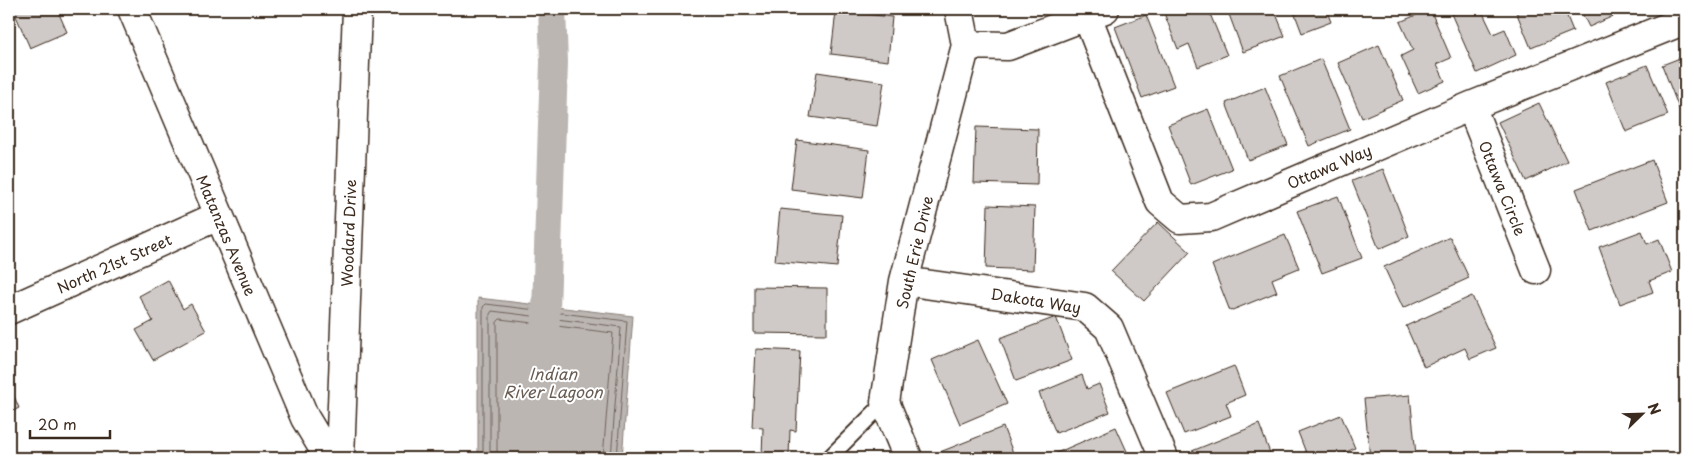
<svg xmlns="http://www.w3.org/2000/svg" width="1694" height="467" viewBox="0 0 1694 467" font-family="'Playpen Sans',sans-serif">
  <rect width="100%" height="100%" fill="#fff"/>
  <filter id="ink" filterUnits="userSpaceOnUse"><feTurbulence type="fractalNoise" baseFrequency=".02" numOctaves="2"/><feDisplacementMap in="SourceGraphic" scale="10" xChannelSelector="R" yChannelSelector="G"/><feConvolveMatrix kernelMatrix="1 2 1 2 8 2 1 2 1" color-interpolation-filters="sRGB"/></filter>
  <g filter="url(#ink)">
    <path fill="#bcb6b3" stroke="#887e77" d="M478 298 633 316 622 458H478Z"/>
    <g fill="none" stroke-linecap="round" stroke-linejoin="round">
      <path stroke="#6f625a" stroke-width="1" d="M483 458V307L486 304 627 321 617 458
        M490 458V314L492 311 621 327 611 458
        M497 458V322L500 319 613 333 603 458"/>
      <path stroke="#bcb6b3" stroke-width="28" d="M545 342 554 62 552 9"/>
    </g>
    <path fill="#cfcac7" stroke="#3b2a1e" d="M9 9H58H57L67 32 30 48 16 16 9 20Z
      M1175 9H1208L1227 55 1198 67 1189 44 1178 49 1164 13Z
      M1227 9H1274L1285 36 1243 52Z
      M1293 9H1326L1331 22 1302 33Z
      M1430 9 1451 58 1437 64 1445 81 1418 93 1401 56 1413 50 1400 22Z
      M1449 9H1481L1493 34 1505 29 1516 55 1477 73Z
      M1515 9H1564L1573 31 1531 48Z
      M1580 9H1629L1589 27Z
      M836 11 892 17 888 61 831 54Z
      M1146 15 1174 86 1142 98 1115 27Z
      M1379 45 1403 100 1362 118 1338 63Z
      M1685 56V124L1662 65Z
      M1321 59 1350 129 1309 146 1280 76Z
      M1647 65 1668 115 1626 132 1606 82Z
      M817 72 884 82 877 126 810 117Z
      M1265 87 1288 145 1248 160 1226 103Z
      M1539 103 1567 161 1526 181 1498 122Z
      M1208 109 1232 169 1191 185 1168 125Z
      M976 127 1038 129 1037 185 974 183Z
      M797 140 869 150 863 198 791 189Z
      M1652 160 1668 202 1592 231 1576 189Z
      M1383 169 1409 236 1379 249 1352 181Z
      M1338 196 1362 258 1322 273 1297 211Z
      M988 205 1035 207 1033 270 986 268Z
      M780 209 842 215 837 267 775 261Z
      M1158 222 1190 252 1144 301 1111 271Z
      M1642 231 1647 244 1659 239 1672 272 1649 281 1653 292 1620 304 1599 247Z
      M1285 235 1299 268 1272 279 1277 292 1230 311 1212 265Z
      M1450 237 1469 278 1403 308 1384 267Z
      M168 280 183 309 191 304 206 331 153 360 136 330 153 321 139 296Z
      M754 287 827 288V334L754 333Z
      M1472 296 1496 348 1470 359 1465 348 1424 367 1406 326Z
      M1056 317 1072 360 1016 381 1000 338Z
      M978 340 1007 404 960 424 932 360Z
      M756 349 800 351 796 431 790 430 789 457 762 455 763 428 752 427Z
      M1234 366 1245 395 1226 403 1231 416 1184 434 1167 393Z
      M1082 375 1087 389 1099 384 1110 412 1056 433 1039 393Z
      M9 384 19 408 9 413Z
      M1410 395 1416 455 1370 458 1364 399Z
      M1341 415 1355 448 1340 455 1341 458H1308L1298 432Z
      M1259 424 1272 458H1195L1192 451Z
      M1003 427 1015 458H943L940 452Z
      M1116 427 1130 458H1056L1054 454Z"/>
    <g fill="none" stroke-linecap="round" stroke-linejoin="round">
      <g stroke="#3b2a1e" stroke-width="18">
        <path id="lane" d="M829 458 885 402"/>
      </g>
      <g stroke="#3b2a1e" stroke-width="31">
        <path id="street" d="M132 9 305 418 329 458
          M1087 16 1160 202 1180 219 1211 217 1471 106 1685 20
          M966 45 1008 46 1105 9
          M1471 106 1536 270
          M904 281 1085 307 1109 328 1164 458
          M9 310 218 216
          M340 458 357 9
          M908 458 885 402 904 281 966 45 959 9"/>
      </g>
      <use href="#lane" stroke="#fff" stroke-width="14"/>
      <use href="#street" stroke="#fff" stroke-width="28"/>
    </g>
  </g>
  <g text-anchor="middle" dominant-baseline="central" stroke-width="4" stroke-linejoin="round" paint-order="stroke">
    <g font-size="15" fill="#3b2a1e" stroke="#fff">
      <text transform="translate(1329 166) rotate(-23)">Ottawa Way</text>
      <text transform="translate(1503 188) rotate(68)">Ottawa Circle</text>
      <text transform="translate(348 233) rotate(-88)">Woodard Drive</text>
      <text transform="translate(227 235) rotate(67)">Matanzas Avenue</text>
      <text transform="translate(914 252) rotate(-77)">South Erie Drive</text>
      <text transform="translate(114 263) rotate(-24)">North 21st Street</text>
      <text transform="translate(1036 300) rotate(9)">Dakota Way</text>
    </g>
    <g font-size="16" font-style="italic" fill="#685b52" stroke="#fff">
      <text x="553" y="373">Indian<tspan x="553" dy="18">River Lagoon</tspan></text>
    </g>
  </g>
  <rect width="1694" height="467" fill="none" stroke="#fff" stroke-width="30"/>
  <rect x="15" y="15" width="1664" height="437" fill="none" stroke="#3b2a1e" stroke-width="2" filter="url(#ink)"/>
  <g transform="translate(1642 414) rotate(67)" stroke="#ffffff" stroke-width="4" paint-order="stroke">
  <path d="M0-4L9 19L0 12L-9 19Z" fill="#3b2a1e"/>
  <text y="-8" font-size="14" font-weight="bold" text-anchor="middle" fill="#3b2a1e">N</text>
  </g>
  <path d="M30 430v8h80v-8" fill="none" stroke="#3b2a1e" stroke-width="2.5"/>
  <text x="38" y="430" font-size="15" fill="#3b2a1e" stroke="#ffffff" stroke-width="4" paint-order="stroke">20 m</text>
</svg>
